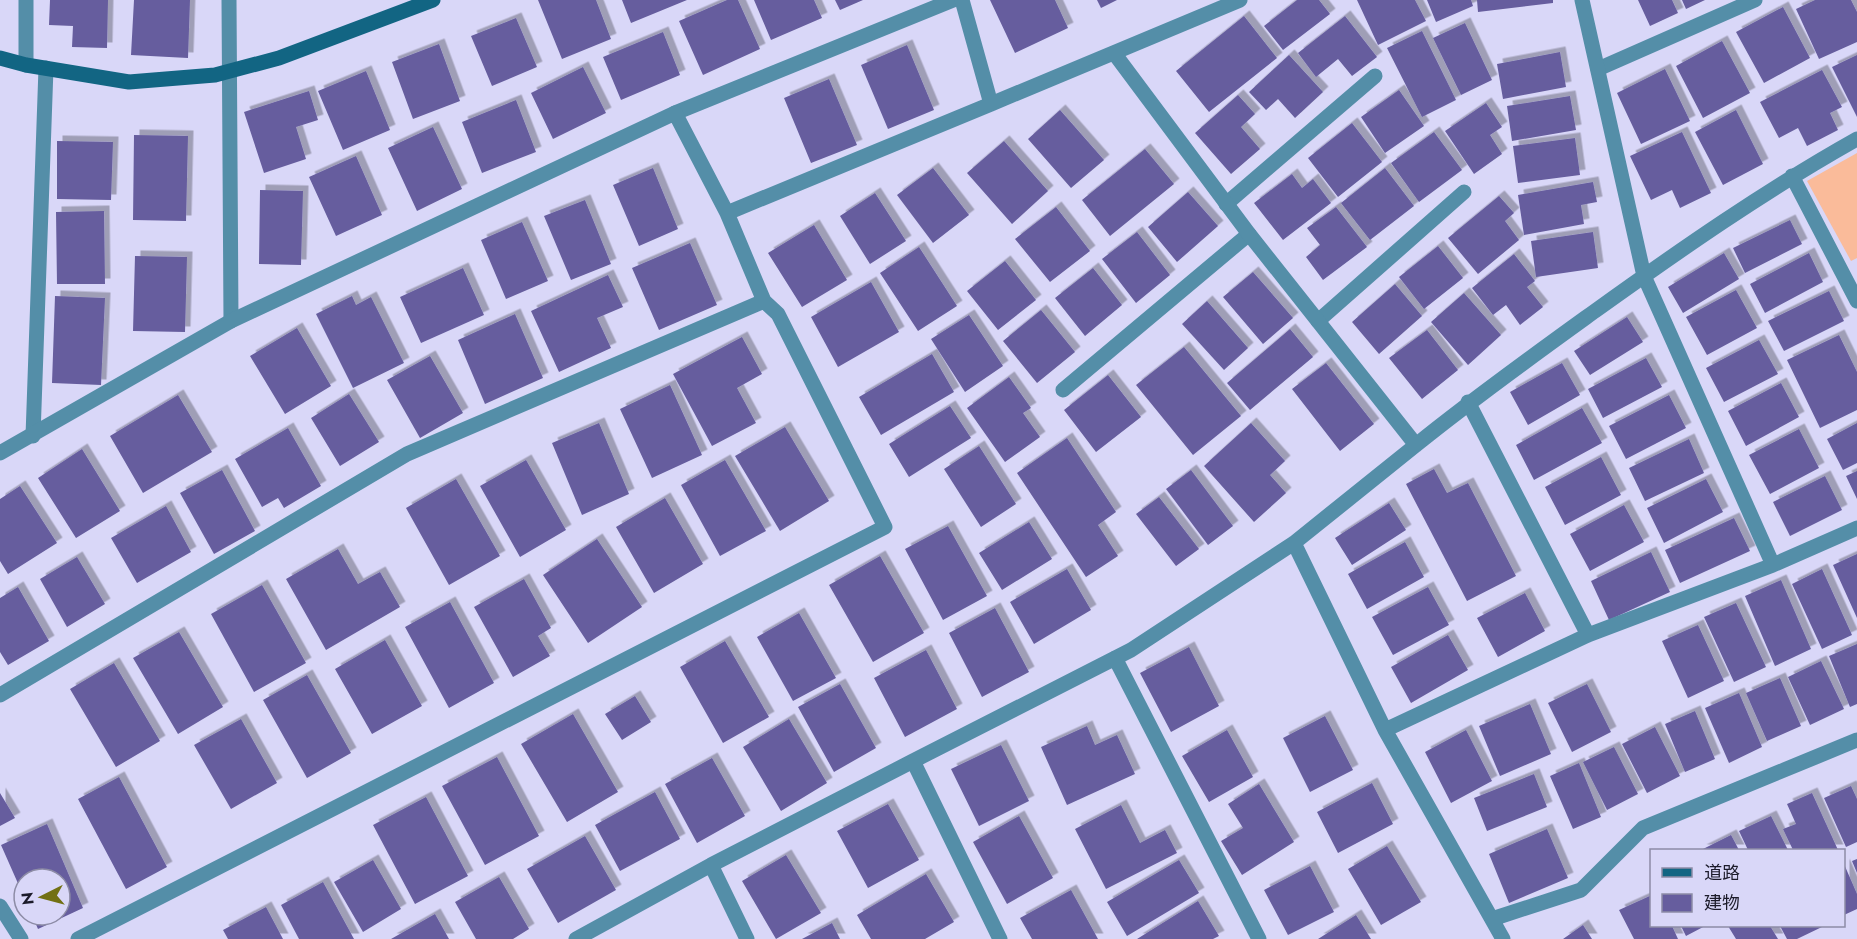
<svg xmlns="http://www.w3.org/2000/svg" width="1857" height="939" viewBox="0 0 1857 939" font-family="Jost,'Noto Sans JP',sans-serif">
  <defs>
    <filter id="shadow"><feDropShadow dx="5.5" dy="-5.5" stdDeviation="0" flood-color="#0004"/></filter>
  </defs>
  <rect width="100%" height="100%" fill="#d9d7f8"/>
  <path fill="#fabb9a" d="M1857 153V258L1851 261 1807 181Z"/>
  <path fill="#665d9e" filter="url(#shadow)" d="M50 0H108L107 48 72 47 73 26 49 25Z
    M134 0H190L188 58 131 55Z
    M538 0H596L611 39 562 59Z
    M622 0H687L631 23Z
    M727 0H738L760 49 703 75 679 21Z
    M754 0H814L822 18 771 40Z
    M835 0H863L840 10Z
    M990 0H1055L1068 28 1015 53Z
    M1097 0H1117L1101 8Z
    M1297 0H1319L1330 14 1283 50 1264 26Z
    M1357 0H1415L1426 21 1378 45Z
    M1427 0H1471L1473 6 1436 22Z
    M1477 0H1553V3L1478 12Z
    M1638 0H1672L1678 13 1650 26Z
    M1682 0H1705L1686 9Z
    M1815 0H1851L1857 12V42L1819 59 1796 9Z
    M1783 7 1810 58 1764 83 1736 32Z
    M1244 16 1277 58 1209 112 1176 71Z
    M1345 16 1377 57 1352 76 1338 59 1316 77 1298 53Z
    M516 18 537 67 492 86 471 36Z
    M1465 23 1492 80 1461 95 1433 38Z
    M1422 31 1456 100 1422 117 1387 48Z
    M663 32 680 75 621 100 603 57Z
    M1722 41 1750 93 1703 118 1676 66Z
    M439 44 460 101 413 119 392 62Z
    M907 45 934 110 888 129 861 65Z
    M1560 52 1566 87 1503 99 1497 64Z
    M1289 55 1323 92 1295 118 1278 99 1266 110 1249 92Z
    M1857 55V117L1832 67Z
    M583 67 606 113 553 139 531 93Z
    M1665 69 1690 121 1641 144 1617 93Z
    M1822 70 1842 107 1830 113 1838 130 1807 146 1798 128 1779 138 1760 102Z
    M366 71 390 130 343 150 318 91Z
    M829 79 857 145 811 163 784 98Z
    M1399 90 1424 126 1385 153 1361 117Z
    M309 91 318 120 296 127 306 159 264 173 244 112Z
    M1238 95 1255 114 1241 127 1260 149 1231 174 1195 133Z
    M1570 96 1576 130 1512 141 1507 106Z
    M516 100 536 152 482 173 462 122Z
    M1486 103 1502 127 1490 135 1502 154 1474 174 1445 131Z
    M1060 110 1104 160 1071 188 1028 139Z
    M1736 110 1763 164 1723 185 1695 132Z
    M1352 123 1382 162 1338 197 1308 158Z
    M433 127 462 189 417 211 388 148Z
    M1434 132 1462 170 1419 202 1391 163Z
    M1682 132 1711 193 1680 208 1672 190 1651 200 1630 156Z
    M134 135 188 136 186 221 133 220Z
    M1575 138 1580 175 1518 183 1513 146Z
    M57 141 113 142 111 200 57 199Z
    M1004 141 1048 191 1012 224 967 173Z
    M1145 149 1174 184 1110 236 1082 200Z
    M356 156 382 215 336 236 309 177Z
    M653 168 678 229 639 246 613 185Z
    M933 168 969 215 933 243 897 195Z
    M1385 168 1414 206 1370 240 1341 203Z
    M1292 174 1302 188 1313 179 1331 203 1283 240 1254 203Z
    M1593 182 1597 202 1581 205 1584 224 1524 235 1518 195Z
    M260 190 303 191 301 265 259 264Z
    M1188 192 1218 226 1177 262 1148 227Z
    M875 193 906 241 870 264 840 216Z
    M1499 196 1514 213 1505 221 1519 240 1478 274 1448 238Z
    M585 200 611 264 571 280 544 216Z
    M1056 207 1090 251 1050 282 1015 239Z
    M1336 207 1367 247 1323 280 1306 257 1320 245 1307 228Z
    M104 211 105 284H57L56 212Z
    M1790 220 1802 244 1745 273 1733 248Z
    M522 222 548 281 506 299 481 240Z
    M814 225 847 280 802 307 768 253Z
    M1137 232 1170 275 1136 303 1102 259Z
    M1593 232 1598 268 1536 277 1531 241Z
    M690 243 717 305 659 330 632 268Z
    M1438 246 1463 278 1424 309 1399 277Z
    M919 247 957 306 918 331 880 273Z
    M1724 253 1739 279 1683 313 1668 287Z
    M1809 253 1823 282 1765 313 1750 284Z
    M1514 254 1535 281 1527 287 1543 307 1520 325 1506 305 1493 315 1472 288Z
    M135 256 187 257 185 332 133 331Z
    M1005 261 1036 300 998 330 967 291Z
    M463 268 484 315 421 343 400 297Z
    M1093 268 1122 305 1085 336 1055 298Z
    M1253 272 1293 318 1263 344 1223 297Z
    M608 275 623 307 597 318 611 348 559 372 531 311Z
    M871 282 899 332 838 367 811 317Z
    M1395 284 1422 316 1379 354 1352 322Z
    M1736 290 1757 328 1707 355 1686 317Z
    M1829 291 1844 321 1784 351 1768 321Z
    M1464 293 1501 335 1468 365 1431 322Z
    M55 296 105 298 101 385 52 383Z
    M352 296 356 305 371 297 404 363 353 388 316 314Z
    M1207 301 1248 348 1224 370 1182 324Z
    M1041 310 1075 352 1037 383 1003 341Z
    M515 314 543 378 485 404 458 340Z
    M969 315 1003 366 965 392 931 339Z
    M1627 317 1643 342 1590 375 1574 351Z
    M297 328 331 386 285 414 250 356Z
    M1290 329 1313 357 1250 410 1227 383Z
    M1427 330 1458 370 1422 399 1389 358Z
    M1839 335 1857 372V410L1820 428 1787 360Z
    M742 337 762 374 737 388 756 423 712 446 673 374Z
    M1759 340 1778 374 1724 402 1706 368Z
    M1184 347 1241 416 1193 455 1136 385Z
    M932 354 954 392 881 435 859 397Z
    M430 356 463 413 420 438 387 380Z
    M1646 358 1662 387 1603 418 1588 389Z
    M1326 363 1374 424 1340 451 1292 389Z
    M1562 363 1580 395 1528 425 1510 392Z
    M1108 375 1141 417 1096 452 1064 410Z
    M1009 377 1031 408 1023 413 1040 437 1005 462 967 408Z
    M1781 383 1799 417 1746 446 1728 411Z
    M670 385 702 455 652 478 620 409Z
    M349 394 379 442 340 466 311 418Z
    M178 395 212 452 143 493 110 436Z
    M1669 395 1686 428 1626 459 1609 426Z
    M950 406 971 438 909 477 889 444Z
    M1582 408 1602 443 1534 480 1516 445Z
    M599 423 629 494 582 515 552 443Z
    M1251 423 1285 461 1270 475 1286 493 1254 522 1204 466Z
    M1857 423V463L1843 470 1827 439Z
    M785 427 829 501 780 531 735 456Z
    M288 428 321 486 284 508 278 498 262 507 235 459Z
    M1799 429 1819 468 1770 494 1749 455Z
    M1067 438 1116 512 1098 525 1118 556 1086 577 1017 473Z
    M1689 439 1704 473 1645 501 1629 468Z
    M979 446 1016 504 981 527 944 469Z
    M82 449 120 511 76 538 38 478Z
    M1601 457 1621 495 1565 525 1545 487Z
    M526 460 566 530 520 557 480 486Z
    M725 460 766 531 720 556 681 485Z
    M1434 469 1447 493 1468 483 1516 576 1467 601 1406 484Z
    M222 470 255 531 214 554 180 493Z
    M1191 470 1233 526 1208 545 1166 489Z
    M1857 471V499L1846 476Z
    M1825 476 1842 510 1790 536 1773 502Z
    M456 479 500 556 449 585 406 508Z
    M1706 479 1723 512 1664 543 1647 508Z
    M20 486 57 543 8 574 0 561V499Z
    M1159 497 1199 549 1176 566 1136 514Z
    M665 498 703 564 654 593 616 527Z
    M1389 503 1406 530 1352 565 1335 538Z
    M1624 505 1644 542 1590 571 1570 534Z
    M166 506 191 552 137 583 111 538Z
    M1734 518 1750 551 1680 583 1665 550Z
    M1029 522 1052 559 1002 590 979 553Z
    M948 526 987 596 943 620 905 549Z
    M597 539 642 607 588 643 543 575Z
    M1405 542 1424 577 1367 609 1348 574Z
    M338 549 358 584 380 572 400 607 326 650 286 579Z
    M1651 552 1670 592 1609 620 1591 581Z
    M1857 554V618L1833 565Z
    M880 556 924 633 873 662 829 585Z
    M77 557 105 604 67 627 40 579Z
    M1067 569 1091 610 1034 644 1010 602Z
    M1822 569 1852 635 1822 649 1792 584Z
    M524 579 551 628 538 636 550 656 513 677 474 607Z
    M1781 580 1811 649 1775 666 1745 596Z
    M262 585 306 663 254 692 211 614Z
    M18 587 49 641 8 665 0 652V598Z
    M1428 587 1449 625 1393 655 1372 617Z
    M1525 593 1545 631 1498 657 1477 618Z
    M450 602 494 683 449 708 405 627Z
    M1736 603 1766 667 1734 682 1704 617Z
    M995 608 1029 672 982 697 949 633Z
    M799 613 836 678 793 701 757 637Z
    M1698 625 1724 681 1688 698 1662 641Z
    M179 632 223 707 178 734 133 658Z
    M1448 635 1468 670 1411 703 1391 667Z
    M385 640 422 706 372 734 335 669Z
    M725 641 769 717 723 743 680 667Z
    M1857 644V704L1850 707 1829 656Z
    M1189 647 1219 706 1171 732 1140 673Z
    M926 650 957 709 905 737 874 678Z
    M1821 661 1844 709 1810 725 1788 677Z
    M114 663 160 741 116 767 70 689Z
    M307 675 351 753 307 778 263 700Z
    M1780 678 1801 726 1767 741 1746 693Z
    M840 684 876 748 834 772 798 707Z
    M1587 684 1611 732 1572 752 1548 703Z
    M1739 693 1762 747 1729 763 1705 708Z
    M635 696 651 722 622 740 605 714Z
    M1530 704 1551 754 1500 776 1479 726Z
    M1695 711 1715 759 1685 772 1665 724Z
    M573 714 618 792 567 822 521 744Z
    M1325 716 1353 770 1310 792 1283 738Z
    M241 719 277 783 231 809 194 745Z
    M789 719 827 783 781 811 743 747Z
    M1087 726 1095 745 1117 735 1135 774 1067 805 1041 747Z
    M1655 727 1680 776 1647 793 1622 744Z
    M1227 730 1253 777 1209 802 1182 756Z
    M1466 730 1492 781 1451 803 1425 752Z
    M1001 745 1029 801 979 826 951 769Z
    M1614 747 1638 794 1607 810 1583 762Z
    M497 757 539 836 485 865 442 786Z
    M712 758 745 816 697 843 665 784Z
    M1579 763 1601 817 1573 829 1550 776Z
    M1534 774 1547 807 1487 831 1474 798Z
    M119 777 167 867 126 889 78 799Z
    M1372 783 1393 824 1338 853 1317 812Z
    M1259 784 1294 842 1242 875 1221 841 1243 828 1228 804Z
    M1851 786 1857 799V842L1846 847 1824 798Z
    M655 792 680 839 620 871 595 825Z
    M0 793 15 818 0 826Z
    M1812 793 1838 850H1793L1783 829 1796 824 1787 804Z
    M426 797 468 876 415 904 373 825Z
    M888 804 919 860 868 888 837 831Z
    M1121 805 1140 843 1165 830 1177 853 1106 889 1075 829Z
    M1019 816 1053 878 1007 904 973 842Z
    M1771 816 1788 850H1748L1739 831Z
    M47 824 83 908 38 929 32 915H60V879H24V897L1 845Z
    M1547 829 1568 878 1509 903 1489 854Z
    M1731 835 1739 850H1701Z
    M585 836 616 890 558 923 527 869Z
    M1387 846 1421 902 1381 925 1348 869Z
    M786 855 821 913 776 939 742 881Z
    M1857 859V873L1852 861Z
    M373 860 401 909 363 932 334 882Z
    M1179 860 1199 893 1127 936 1107 902Z
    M1844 864 1857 894V909L1844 915Z
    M1310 866 1334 912 1288 935 1264 890Z
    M926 874 954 922 925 939H871L857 915Z
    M499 877 529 929 513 939H476L455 902Z
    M323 882 354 939H299L281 905Z
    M1071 890 1098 939H1032L1020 918Z
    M1652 895V926H1672L1678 939H1634L1619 910Z
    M1198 901 1219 936 1213 939H1137Z
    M266 907 283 939H228L223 930Z
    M435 914 449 939H391Z
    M1356 915 1371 939H1318Z
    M832 923 840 939H802Z
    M1583 925 1592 939H1563Z
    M1681 926H1705L1686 936Z
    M1728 926H1770L1778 939H1736Z
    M1780 926H1824L1797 939H1787Z"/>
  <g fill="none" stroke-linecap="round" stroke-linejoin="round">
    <path stroke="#548ea8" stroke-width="15" d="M229 0 231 321
      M26 65V0
      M1598 69 1755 0
      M675 113 953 0
      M1226 204 1375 76
      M1318 321 1464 192
      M1063 390 1249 234
      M33 436 46 68"/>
    <path stroke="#548ea8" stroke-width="15" d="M962 0 991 104 1240 0
      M1114 53 1249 234 1416 445C1474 398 1534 355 1595 311 1680 250 1766 190 1857 139
      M1792 176 1857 301
      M727 213 991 104
      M1468 402 1588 635
      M0 453 231 321 675 113 727 213 764 301 407 454 0 695
      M1294 543 1385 730 1503 939
      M1773 565 1857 528
      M1115 658 1259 939
      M1385 730 1588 635 1773 565 1644 276 1582 0
      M0 906 21 939
      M1492 919 1581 890 1643 828 1857 740
      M78 939 885 527 778 314 764 301
      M576 939 711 865
      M747 939 711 865 913 761
      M1000 939 913 761 1131 650 1294 543 1416 445"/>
    <path stroke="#126583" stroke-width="15" d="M0 58 26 65 129 82 215 75 279 58 433 0"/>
  </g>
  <rect x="1650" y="849" width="195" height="78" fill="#d9d7f8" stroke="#8d8ca6" stroke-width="1.5"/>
  <rect x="1662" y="868" width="30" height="9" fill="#126583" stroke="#8d8ca6" stroke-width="1.5"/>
  <text x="1704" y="879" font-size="18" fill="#1c1b2a">道路</text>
  <rect x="1662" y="894" width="30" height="18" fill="#665d9e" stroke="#8d8ca6" stroke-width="1.5"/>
  <text x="1704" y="909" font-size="18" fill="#1c1b2a">建物</text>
  <g transform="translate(42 897) rotate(264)"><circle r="28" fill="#d9d7f8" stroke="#8d8ca6" stroke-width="1.5"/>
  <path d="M0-4.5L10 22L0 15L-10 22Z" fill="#727013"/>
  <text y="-9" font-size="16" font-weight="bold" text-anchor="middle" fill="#1c1b2a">N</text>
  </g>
</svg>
